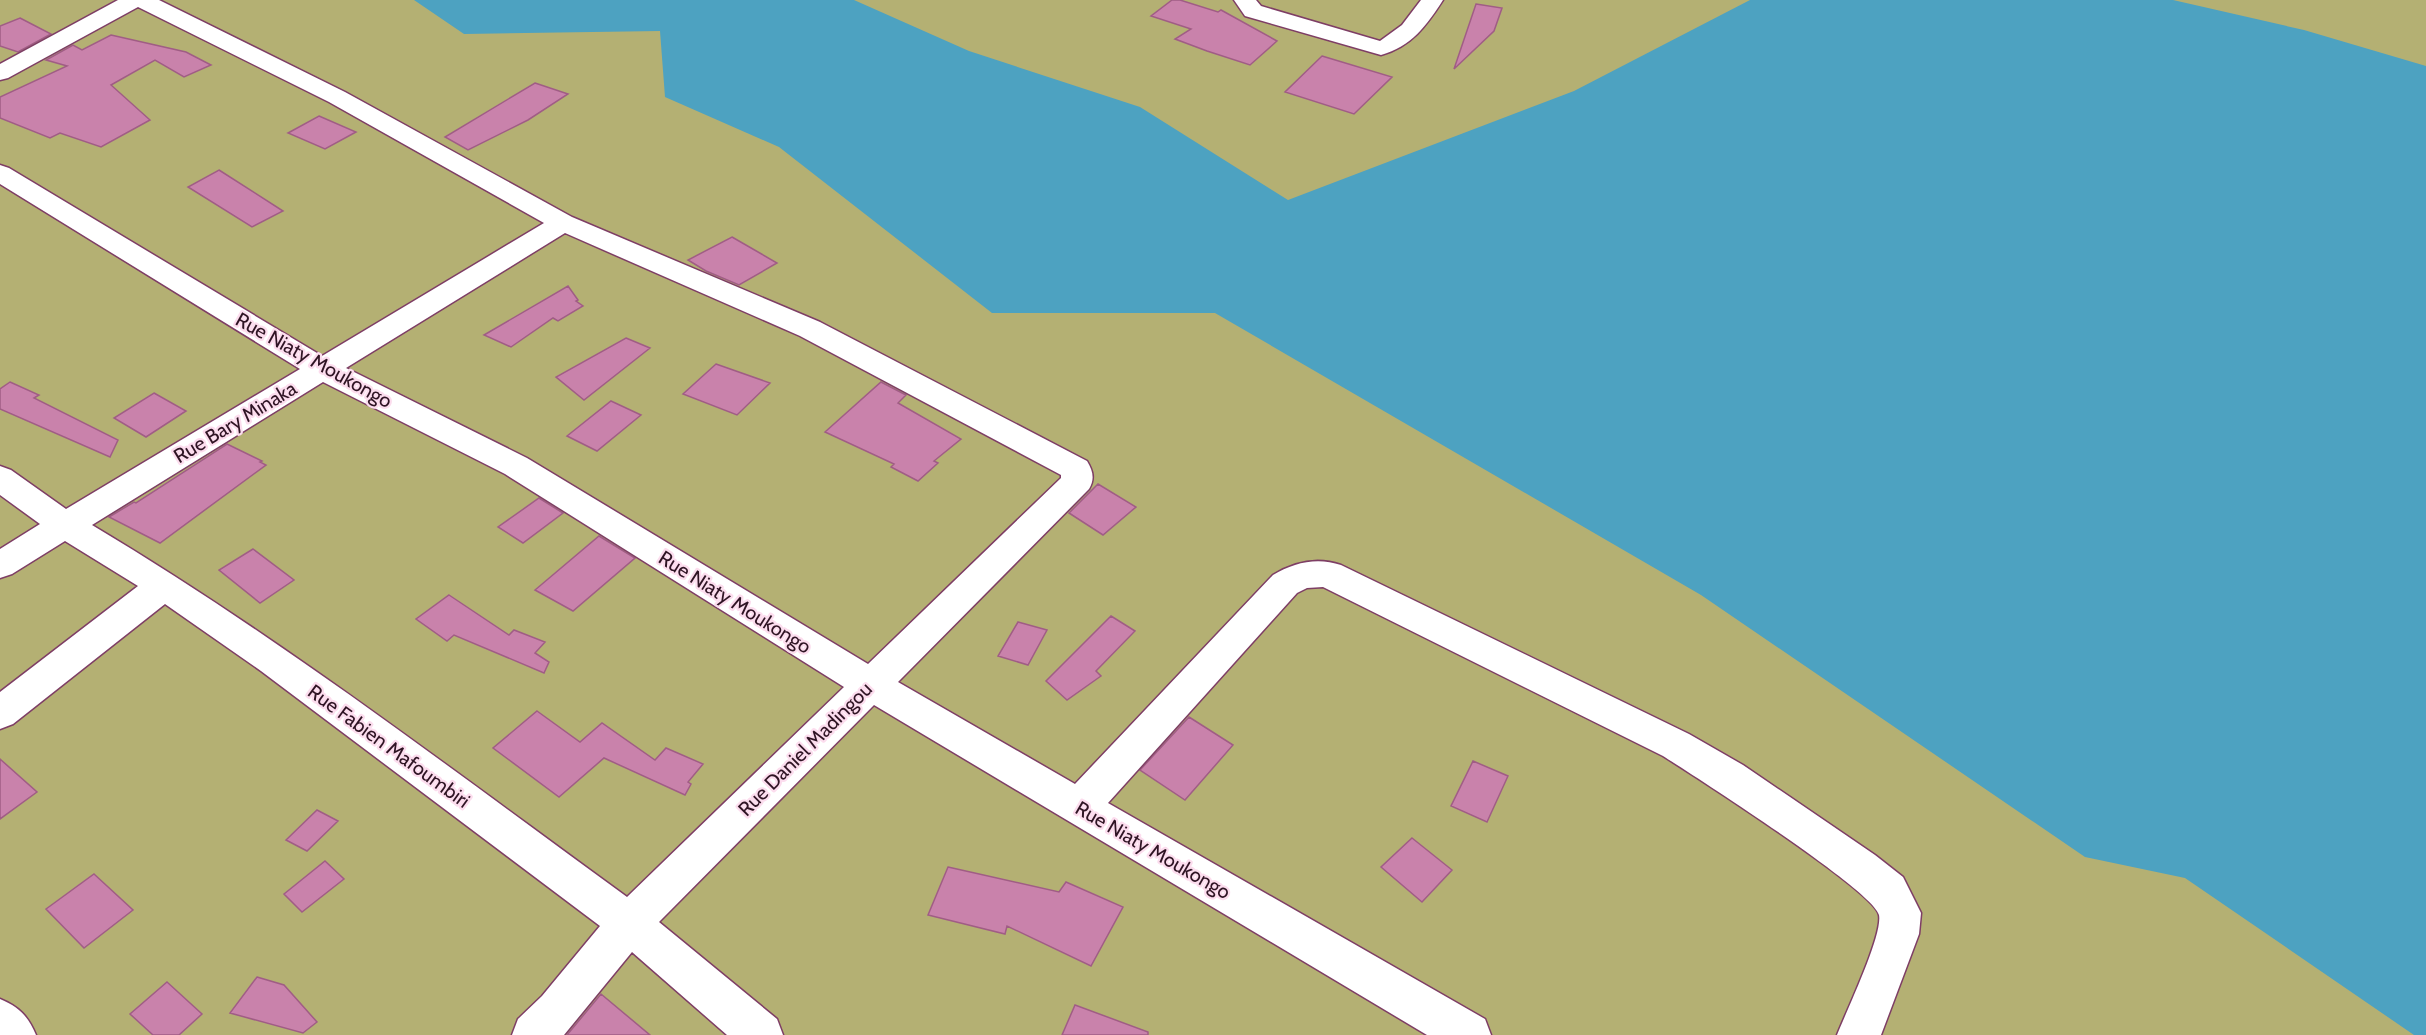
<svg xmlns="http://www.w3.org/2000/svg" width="2426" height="1035" viewBox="0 0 2426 1035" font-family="Cabin,sans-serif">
  <rect width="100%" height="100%" fill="#f9cbe4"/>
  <path fill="#b4b073" d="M0 0H2426V1035H0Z"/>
  <path fill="#4da2c1" d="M414 0H854L969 51 1140 107 1288 200 1574 91 1750 0H2173L2304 30 2426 66V1035H2414L2185 878 2085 857 1701 595 1215 313H992L779 147 665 97 660 31 464 34Z"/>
  <path fill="#c982ab" stroke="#a05d85" stroke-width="1.5" d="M1172 0H1180L1218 12 1221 10 1277 41 1250 65 1207 51 1175 39 1191 29 1151 16Z
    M1476 4 1502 8 1494 31 1454 69Z
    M20 18 51 34 18 52 0 46V26Z
    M111 35 186 52 211 65 184 77 155 60 111 85 150 120 101 147 60 133 50 138 0 118V97L67 66 46 60 73 45 82 50Z
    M1322 56 1392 77 1354 114 1285 92Z
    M535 83 568 94 528 120 468 150 445 137Z
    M319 116 356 132 325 149 288 133Z
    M219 170 283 211 252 227 188 187Z
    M732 237 777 263 739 285 706 271 688 260Z
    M568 286 578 300 576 301 583 306 558 321 553 318 511 347 484 335Z
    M626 338 650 348 584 400 556 377Z
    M716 364 770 383 737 415 683 394Z
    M10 382 39 395 34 398 118 440 110 457 0 409V389Z
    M881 382 906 395 898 403 961 439 934 461 938 463 918 481 891 467 894 464 825 432Z
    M154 393 186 411 146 437 114 418Z
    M611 401 641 415 597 451 567 436Z
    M227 444 262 461 260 462 266 465 160 543 109 517 134 502 136 503Z
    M1098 484 1136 507 1103 535 1069 513Z
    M539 498 563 513 523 543 498 527Z
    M599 536 635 558 573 611 535 590Z
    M253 549 294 580 260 603 219 570Z
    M449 595 509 635 514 630 545 642 535 653 549 662 544 673 454 635 447 641 416 619Z
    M1111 616 1135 631 1096 671 1101 676 1067 700 1046 681Z
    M1018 622 1047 630 1028 665 998 656Z
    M537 711 580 742 602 723 655 760 666 748 703 764 688 782 691 784 685 795 604 758 559 797 493 748Z
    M1189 717 1233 745 1185 800 1140 770Z
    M0 759 37 792 0 819Z
    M1473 761 1508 776 1487 822 1451 806Z
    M317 810 338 821 307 851 286 840Z
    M1412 838 1452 870 1422 902 1381 867Z
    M325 861 344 879 302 912 284 894Z
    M948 867 1059 892 1066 882 1123 907 1091 966 1007 926 1005 934 928 915Z
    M94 874 133 910 84 948 46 909Z
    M257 977 284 985 317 1022 303 1033 230 1013Z
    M167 982 202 1014 179 1035H153L130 1014Z
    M601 994 650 1035H567Z
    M1075 1005 1148 1032V1035H1062Z"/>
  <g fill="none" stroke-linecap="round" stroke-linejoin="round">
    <g stroke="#7e3e65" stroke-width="3">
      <path id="minor" d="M118 0H159L345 92 572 217 820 322 1087 461C1093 471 1095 479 1089 489L898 682 1075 784 1273 575C1294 562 1318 557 1341 565L1689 734 1743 765 1875 855 1903 877 1921 913 1919 934 1881 1035H1837C1846 1012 1883 935 1879 915 1874 891 1693 775 1663 756L1323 587 1307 588 1297 593 1108 803 1485 1019 1491 1035H1427L874 705 659 922 777 1019 783 1035H727L632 952 564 1035H512L518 1019 542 996 600 926 261 671 165 604 13 724 0 729V692L138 586 65 541 12 574 0 578V549L40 524 0 495V466L11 470 66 509 300 369 0 184V165L9 168 322 356 544 223 329 102 138 7 8 78 0 80V64ZM565 233 800 336 1061 475V478L868 664 527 458 346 368ZM323 382 505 474 844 687 627 897C451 769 278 636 92 525Z
        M1234 0H1256L1261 6 1380 41 1402 25 1421 0H1443C1427 25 1411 47 1381 55L1245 16Z
        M0 999C19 1007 28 1016 36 1035H0Z"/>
    </g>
    <use href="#minor" fill="#fff" fill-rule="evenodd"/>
  </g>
  <g text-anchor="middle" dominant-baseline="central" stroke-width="4.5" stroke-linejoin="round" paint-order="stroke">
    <g font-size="20" fill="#2f1424" stroke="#fcddee">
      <text transform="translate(314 360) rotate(29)">Rue Niaty Moukongo</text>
      <text transform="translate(235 422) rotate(-31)">Rue Bary Minaka</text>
      <text transform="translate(735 602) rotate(32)">Rue Niaty Moukongo</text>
      <text transform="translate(389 746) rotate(36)">Rue Fabien Mafoumbiri</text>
      <text transform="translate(805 749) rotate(-45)">Rue Daniel Madingou</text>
      <text transform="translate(1153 850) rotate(30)">Rue Niaty Moukongo</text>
    </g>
  </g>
</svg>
